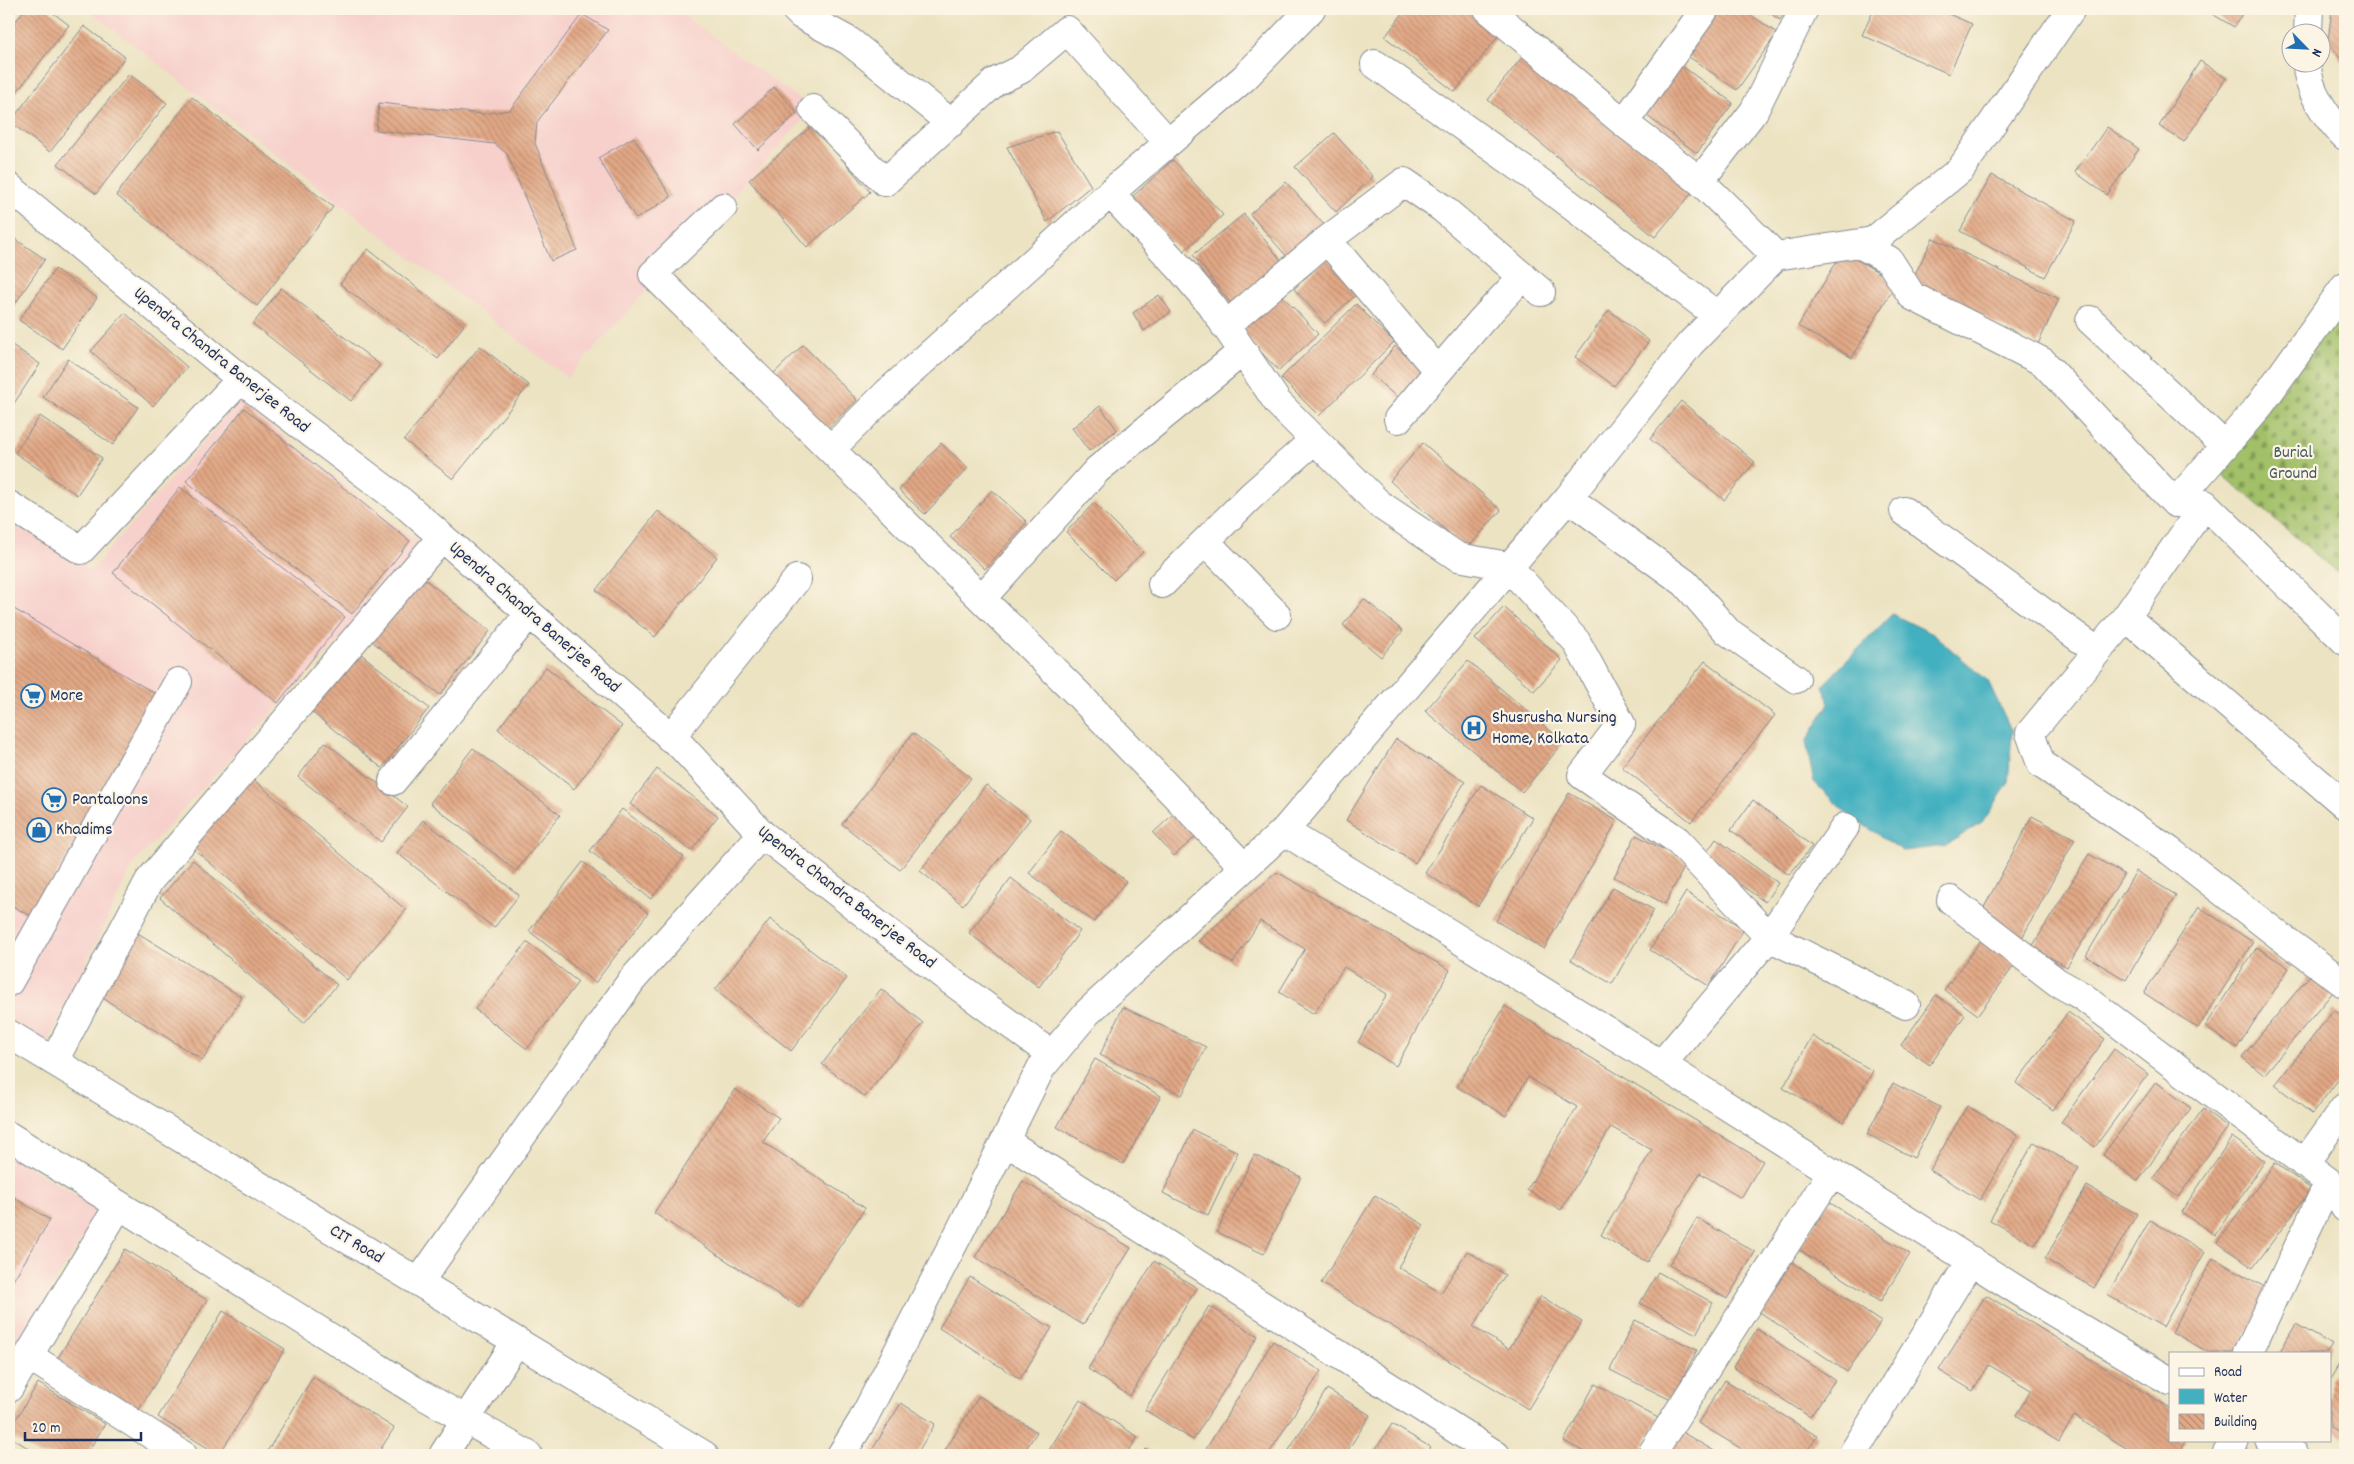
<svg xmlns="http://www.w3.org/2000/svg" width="2354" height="1464" viewBox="0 0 2354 1464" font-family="Dekko,sans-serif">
  <defs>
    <pattern id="cemetery-stones" width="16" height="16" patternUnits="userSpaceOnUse" patternTransform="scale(1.25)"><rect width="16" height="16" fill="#a2c068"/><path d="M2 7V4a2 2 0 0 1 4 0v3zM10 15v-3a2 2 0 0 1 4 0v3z" fill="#839c59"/></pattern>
    <pattern id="building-back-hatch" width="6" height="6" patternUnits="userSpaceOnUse" patternTransform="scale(1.25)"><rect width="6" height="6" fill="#e2a885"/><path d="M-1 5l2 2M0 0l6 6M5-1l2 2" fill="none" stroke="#b68970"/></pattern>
  </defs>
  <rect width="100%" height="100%" fill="#fcf5e5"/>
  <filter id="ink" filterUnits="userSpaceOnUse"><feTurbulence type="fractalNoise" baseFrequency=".02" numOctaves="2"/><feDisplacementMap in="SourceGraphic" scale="10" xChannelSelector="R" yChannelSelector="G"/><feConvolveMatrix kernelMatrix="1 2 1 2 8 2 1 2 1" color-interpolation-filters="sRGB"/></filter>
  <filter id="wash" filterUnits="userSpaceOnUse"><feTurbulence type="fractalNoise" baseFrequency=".0096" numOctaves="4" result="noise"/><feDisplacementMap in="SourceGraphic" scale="20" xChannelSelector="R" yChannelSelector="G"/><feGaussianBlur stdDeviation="1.12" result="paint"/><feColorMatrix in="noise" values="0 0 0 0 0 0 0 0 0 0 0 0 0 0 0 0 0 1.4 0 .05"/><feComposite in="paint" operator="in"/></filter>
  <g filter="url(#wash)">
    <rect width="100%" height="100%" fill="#ece3c2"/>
    <path fill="#f7d0cc" d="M87 9H675L813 109 567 378Z
      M239 401 425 548 134 863 46 1046 9 1022V521L91 570Z
      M9 1155 100 1210 9 1354Z"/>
    <path fill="url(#cemetery-stones)" stroke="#5e7863" d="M2345 306V576L2334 570 2220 472Z"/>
    <path fill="#43b0c0" stroke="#2f708f" d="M1892 614 1933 634 1988 681 2012 732 2008 784 1982 823 1944 846 1903 851 1847 814 1814 782 1806 742 1829 703 1823 685Z"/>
    <g id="blocks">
      <path fill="url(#building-back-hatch)" d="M25 9H48L69 25 9 102V30Z
        M1406 9H1473L1502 31 1455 92 1385 37Z
        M1717 9H1742L1777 33 1737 90 1685 54Z
        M1763 9H1787L1780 20Z
        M1874 9H1937L1972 24 1949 74 1862 35Z
        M2204 9H2245L2234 27Z
        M2332 9H2345V66L2328 41Z
        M582 14 608 30 537 122 535 143 577 250 551 261 507 154 495 144 376 130 379 103 483 114 510 110Z
        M84 26 125 57 50 152 10 122Z
        M1527 51 1695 189 1655 237 1488 100Z
        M2200 61 2226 78 2184 142 2159 126Z
        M1679 64 1733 103 1697 153 1643 113Z
        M129 74 167 103 96 194 58 164Z
        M774 87 797 113 758 150 735 124Z
        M192 97 333 207 257 306 116 195Z
        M813 125 870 192 807 247 749 180Z
        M2107 127 2139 149 2107 195 2075 172Z
        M1057 131 1091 186 1047 222 1007 147Z
        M1334 133 1373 177 1336 212 1295 167Z
        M634 137 671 197 636 219 598 158Z
        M1173 160 1223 215 1182 253 1132 197Z
        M1992 175 2076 221 2045 277 1960 231Z
        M1286 182 1325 226 1288 258 1250 214Z
        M1244 214 1284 264 1232 305 1193 255Z
        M9 235 45 259 9 313Z
        M1933 238 2059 299 2038 344 1911 282Z
        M368 249 464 325 438 359 340 284Z
        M1843 251 1896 283 1852 358 1798 326Z
        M1327 257 1359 292 1325 323 1294 289Z
        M55 269 97 298 62 349 19 320Z
        M281 288 380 365 351 401 253 324Z
        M1278 291 1318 334 1279 371 1238 328Z
        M1159 295 1171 312 1144 331 1133 313Z
        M1356 304 1394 342 1319 416 1281 378Z
        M1609 310 1649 341 1614 386 1575 357Z
        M125 313 187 367 153 406 91 351Z
        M9 343 40 364 9 411Z
        M803 345 857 400 822 434 768 379Z
        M480 346 529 385 453 479 404 440Z
        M1395 346 1423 371 1399 399 1371 375Z
        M68 359 138 407 113 445 43 397Z
        M1681 401 1755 462 1724 500 1650 439Z
        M1100 406 1117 430 1089 451 1072 428Z
        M244 408 410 541 352 614 186 481Z
        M40 416 102 458 77 495 15 453Z
        M941 443 968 468 925 514 899 490Z
        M1423 443 1501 510 1467 549 1390 481Z
        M180 487 345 617 278 703 113 573Z
        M992 490 1027 522 985 569 950 537Z
        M1094 503 1143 552 1114 580 1066 532Z
        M658 511 717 557 655 637 596 590Z
        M418 574 490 631 440 695 368 638Z
        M1364 599 1403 631 1381 657 1343 625Z
        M9 606 159 696 32 917 9 904Z
        M1504 607 1562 660 1534 691 1475 639Z
        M356 650 429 708 382 768 309 710Z
        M1468 661 1564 742 1522 792 1425 711Z
        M1705 661 1775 715 1691 822 1622 767Z
        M546 667 622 726 574 789 498 729Z
        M913 733 971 778 900 870 842 824Z
        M1396 739 1465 782 1415 863 1346 820Z
        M325 742 408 807 381 842 298 777Z
        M473 748 560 815 516 871 430 803Z
        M657 769 718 816 691 851 630 804Z
        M248 775 406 910 347 980 189 845Z
        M986 785 1030 819 963 905 920 871Z
        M1481 785 1533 818 1478 906 1425 873Z
        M1569 793 1617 821 1544 949 1496 921Z
        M1753 800 1812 846 1789 875 1731 830Z
        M1180 808 1202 831 1174 856 1153 833Z
        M622 809 684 857 651 899 590 851Z
        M2032 816 2075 839 2022 938 1980 915Z
        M423 820 519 895 494 928 397 853Z
        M1061 831 1126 881 1094 922 1029 873Z
        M1636 835 1687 862 1665 904 1614 877Z
        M1716 839 1778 883 1765 902 1703 858Z
        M2089 854 2124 874 2067 967 2032 947Z
        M193 860 337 985 304 1023 160 898Z
        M583 862 648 913 595 983 529 931Z
        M2136 871 2176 895 2126 980 2086 956Z
        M1277 872 1450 970 1396 1066 1358 1042 1387 994 1344 967 1314 1014 1279 992 1305 949 1260 921 1233 963 1198 941Z
        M1011 878 1080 931 1039 987 969 933Z
        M1613 887 1654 910 1612 984 1571 960Z
        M1686 892 1744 929 1709 986 1650 950Z
        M2199 907 2253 942 2198 1028 2144 993Z
        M770 919 847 978 791 1051 715 990Z
        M136 932 242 997 203 1060 98 995Z
        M1985 935 2019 959 1978 1015 1944 990Z
        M527 942 578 982 527 1049 475 1009Z
        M2257 947 2289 968 2237 1048 2205 1027Z
        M2311 974 2333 992 2264 1075 2242 1057Z
        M881 989 923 1023 865 1097 822 1064Z
        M1936 995 1965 1015 1930 1065 1901 1045Z
        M1505 1006 1763 1161 1741 1198 1700 1173 1647 1262 1601 1235 1652 1150 1611 1127 1561 1210 1527 1190 1577 1107 1528 1077 1506 1116 1457 1087Z
        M1123 1007 1206 1047 1182 1095 1100 1055Z
        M2334 1010 2345 1018V1071L2312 1114 2275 1085Z
        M2068 1012 2105 1039 2053 1110 2016 1083Z
        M1812 1036 1873 1071 1844 1122 1783 1088Z
        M2114 1049 2148 1074 2095 1147 2061 1122Z
        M1095 1059 1161 1096 1123 1164 1057 1127Z
        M2156 1082 2191 1108 2138 1181 2103 1155Z
        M1893 1083 1940 1107 1914 1158 1867 1134Z
        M735 1089 779 1118 763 1142 865 1208 799 1308 654 1213Z
        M1967 1106 2018 1135 1980 1200 1930 1170Z
        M2203 1109 2228 1127 2178 1197 2153 1178Z
        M1193 1130 1238 1152 1208 1215 1163 1193Z
        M2232 1137 2265 1161 2215 1235 2181 1212Z
        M2034 1142 2079 1168 2035 1245 1990 1220Z
        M1254 1155 1301 1177 1264 1254 1217 1232Z
        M2275 1163 2311 1189 2253 1268 2217 1242Z
        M1023 1181 1131 1248 1083 1325 975 1257Z
        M2087 1186 2137 1214 2094 1288 2045 1259Z
        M9 1194 50 1220 9 1287Z
        M1375 1195 1424 1225 1398 1267 1441 1293 1467 1251 1505 1275 1473 1327 1509 1349 1541 1296 1582 1322 1528 1409 1321 1283Z
        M1829 1202 1910 1254 1880 1302 1798 1249Z
        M1697 1218 1755 1252 1727 1299 1669 1265Z
        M2150 1220 2205 1252 2163 1327 2107 1295Z
        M125 1249 207 1300 138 1411 56 1361Z
        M2213 1258 2270 1290 2236 1353H2210L2172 1332Z
        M1788 1259 1881 1322 1847 1372 1754 1308Z
        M1154 1261 1197 1288 1130 1396 1088 1369Z
        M1658 1272 1713 1303 1696 1334 1640 1303Z
        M970 1277 1052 1328 1020 1379 939 1328Z
        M1986 1295 2170 1408V1440H2186L2177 1455H2125L2128 1449 2074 1416 2059 1442 2016 1415 2031 1390 1989 1365 1973 1391 1939 1370Z
        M1209 1306 1258 1336 1193 1440 1145 1410Z
        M223 1311 285 1349 219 1455 158 1417Z
        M1635 1320 1697 1350 1671 1400 1610 1370Z
        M2296 1324 2332 1345 2327 1353H2279Z
        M1757 1329 1835 1380 1810 1417 1733 1367Z
        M1273 1341 1321 1371 1268 1455H1215L1206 1449Z
        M2345 1355V1437L2330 1428V1380Z
        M313 1377 394 1428 377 1455H265Z
        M1725 1380 1817 1436 1806 1455H1752L1698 1423Z
        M38 1383 105 1424 86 1455H39L9 1436V1431Z
        M1595 1384 1658 1418 1638 1455H1590L1564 1441Z
        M1327 1389 1370 1415 1345 1455H1286Z
        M979 1396 1037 1432 1022 1455H942Z
        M1080 1400 1138 1437 1126 1455H1046Z
        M901 1403 935 1424 916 1455H869Z
        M1392 1424 1430 1447 1425 1455H1372Z
        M1680 1431 1721 1455H1665Z
        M1146 1449 1156 1455H1142Z"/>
    </g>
  </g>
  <g filter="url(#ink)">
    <use href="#blocks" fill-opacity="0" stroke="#848990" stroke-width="1"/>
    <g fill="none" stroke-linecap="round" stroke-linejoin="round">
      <g stroke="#848990" stroke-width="30">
        <path id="minor" d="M795 9 801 15 849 41 951 123
          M1488 9 1624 123 1700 181 1776 256
          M2308 32 2309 9
          M2307 62C2306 88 2327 119 2345 136
          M1375 64 1532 176 1718 316
          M813 109 885 182 995 82 1020 70 1067 30 1168 142
          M1624 123 1705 9
          M1700 181 1754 111 1804 9
          M9 187 253 389 402 502 682 747 762 834 943 975 1052 1055
          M1110 193 1180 268 1212 306 1278 403 1379 504 1458 557 1508 566 1576 641 1621 724 1582 775 1677 840 1769 937 1906 1005
          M723 207 653 274 1077 693 1244 867
          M1327 240 1438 371
          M1859 244 1889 260 1912 296 2043 362 2175 503 2205 504 2345 641
          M2090 320 2225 446
          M1225 326 1327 240 1404 182 1442 208 1541 292
          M1398 419 1481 321 1523 276
          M831 449 887 393 1110 193 1244 78 1311 9
          M1568 498 1685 583 1727 631 1796 679
          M2175 503 2260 405 2345 286
          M2205 504 2126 617 2030 733 2041 764 2170 851 2277 934 2345 984
          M9 505 81 550 241 379
          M1904 511 2097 651
          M1206 542 1277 615
          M1162 584 1251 496 1314 440
          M982 598 1097 470 1243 351
          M2126 617 2345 805
          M670 738 797 579
          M393 781 529 614
          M1284 831 1678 1075 2028 1297 2170 1381
          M1951 900 2057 982 2082 996 2329 1182 2345 1208
          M9 982 178 682
          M54 1061 149 881 442 537
          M1661 1065 1769 937 1845 827
          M1005 1141 1496 1455
          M2304 1164 2345 1107
          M419 1282 632 980 762 834
          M2248 1353 2329 1182
          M29 1356 183 1455
          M9 1388 119 1205
          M2269 1440 2294 1455
          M443 1455 516 1342
          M841 1455 862 1421 960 1231 1041 1068 1087 1013 1284 831 1568 498 1690 344 1776 256 1873 241 1961 169 2071 9
          M1651 1455 1832 1172
          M1852 1455 1971 1260
          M2226 1455 2235 1440"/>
      </g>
      <g stroke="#848990" stroke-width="30">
        <path id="major" d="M9 1034 704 1455
          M9 1136 414 1390 528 1455"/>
      </g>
      <use href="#minor" stroke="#fff" stroke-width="28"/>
      <use href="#major" stroke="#fff" stroke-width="28"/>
    </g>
  </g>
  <defs>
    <g id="supermarket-ring" transform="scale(1.25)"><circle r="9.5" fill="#fcf5e5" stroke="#1f6fb2" stroke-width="1.5"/><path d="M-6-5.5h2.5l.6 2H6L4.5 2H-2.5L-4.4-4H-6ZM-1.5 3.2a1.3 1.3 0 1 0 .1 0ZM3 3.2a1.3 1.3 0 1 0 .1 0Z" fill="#1f6fb2"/></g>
    <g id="hospital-ring" transform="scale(1.25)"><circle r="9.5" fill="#fcf5e5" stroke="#1f6fb2" stroke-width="1.5"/><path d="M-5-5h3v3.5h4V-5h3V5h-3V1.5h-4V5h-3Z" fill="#1f6fb2"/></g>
    <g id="shop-ring" transform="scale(1.25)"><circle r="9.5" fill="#fcf5e5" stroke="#1f6fb2" stroke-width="1.5"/><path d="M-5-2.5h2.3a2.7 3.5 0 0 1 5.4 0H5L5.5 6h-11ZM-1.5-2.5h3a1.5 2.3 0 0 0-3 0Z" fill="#1f6fb2"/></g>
  </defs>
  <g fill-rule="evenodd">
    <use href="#supermarket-ring" x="33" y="696"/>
    <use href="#hospital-ring" x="1474" y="728"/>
    <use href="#supermarket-ring" x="54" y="800"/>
    <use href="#shop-ring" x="39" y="830"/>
  </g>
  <g text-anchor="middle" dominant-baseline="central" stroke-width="4.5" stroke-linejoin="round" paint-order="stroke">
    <g font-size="18" fill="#1b2f5e" stroke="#fcf5e5">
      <text transform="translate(221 361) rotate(39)">Upendra Chandra Banerjee Road</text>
      <text transform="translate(534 618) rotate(41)">Upendra Chandra Banerjee Road</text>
      <text transform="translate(846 898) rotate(38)">Upendra Chandra Banerjee Road</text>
      <text transform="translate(356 1245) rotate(31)">CIT Road</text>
    </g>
    <g font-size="18" fill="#445a61" stroke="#fcf5e5">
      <text x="2293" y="453">Burial<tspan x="2293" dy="21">Ground</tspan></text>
    </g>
    <g font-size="18" fill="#1b2f5e" stroke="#fcf5e5" text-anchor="start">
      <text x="50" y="696">More</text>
      <text x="1492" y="718">Shusrusha Nursing<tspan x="1492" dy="21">Home, Kolkata</tspan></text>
      <text x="72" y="800">Pantaloons</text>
      <text x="56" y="830">Khadims</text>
    </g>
  </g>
  <rect width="2354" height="1464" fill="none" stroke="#fcf5e5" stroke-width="30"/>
  <rect x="2169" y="1352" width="162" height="90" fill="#fcf5e5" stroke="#a2a6af"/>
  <rect x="2179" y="1368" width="25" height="8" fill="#ffffff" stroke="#a2a6af"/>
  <text x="2214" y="1376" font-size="15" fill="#1b2f5e">Road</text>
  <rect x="2179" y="1389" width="25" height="15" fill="#43b0c0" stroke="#a2a6af"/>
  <text x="2214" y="1402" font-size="15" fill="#1b2f5e">Water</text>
  <rect x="2179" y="1414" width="25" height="15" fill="url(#building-back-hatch)" stroke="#a2a6af"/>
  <text x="2214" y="1426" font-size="15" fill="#1b2f5e">Building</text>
  <g transform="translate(2306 48) rotate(114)"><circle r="24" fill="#fcf5e5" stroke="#a2a6af"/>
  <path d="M0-4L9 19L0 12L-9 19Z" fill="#1f6fb2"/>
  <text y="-8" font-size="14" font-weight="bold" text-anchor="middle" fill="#1b2f5e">N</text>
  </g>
  <path d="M25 1432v8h116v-8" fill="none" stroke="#1b2f5e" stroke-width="2.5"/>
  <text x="32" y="1432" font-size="15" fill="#1b2f5e" stroke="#fcf5e5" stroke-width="4" paint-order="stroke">20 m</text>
</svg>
